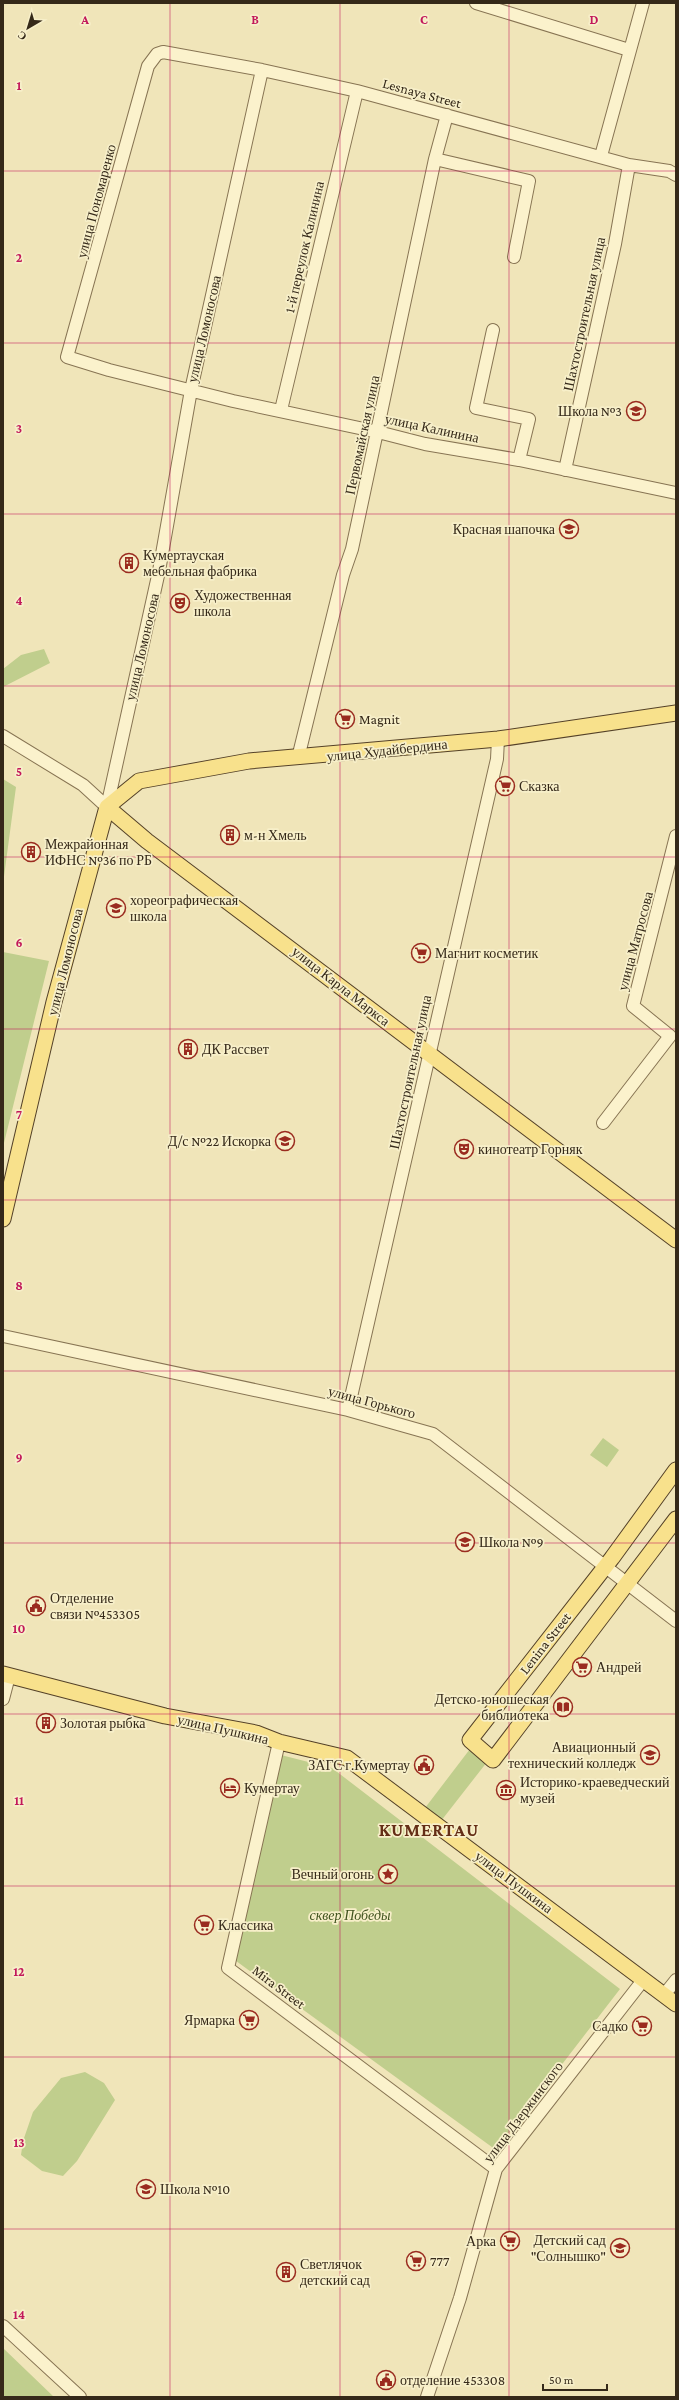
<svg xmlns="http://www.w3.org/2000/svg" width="679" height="2400" viewBox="0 0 679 2400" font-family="'Crimson Pro',serif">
  <rect width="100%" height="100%" fill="#f0e5b9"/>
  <path fill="#c0ce8d" d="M44 649 50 663 3 687V669L21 655Z
    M3 779 16 787 3 884Z
    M3 952 49 961 3 1147Z
    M603 1438 619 1450 607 1467 590 1455Z
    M470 1749 487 1762 441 1821 425 1808Z
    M277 1754 332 1768 620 1989 496 2150 232 1958Z
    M85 2072 104 2083 115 2100 77 2161 63 2176 42 2171 21 2155 23 2141 33 2112 61 2078Z
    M3 2348 54 2397H3Z"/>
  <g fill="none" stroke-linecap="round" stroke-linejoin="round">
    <g stroke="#877453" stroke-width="14">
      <path id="minor" d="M476 3 629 50
        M601 156 643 3
        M435 159 529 181 514 257
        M676 175 669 171 629 165 357 91 262 70 163 52 157 54 148 66 67 357 109 370 233 401 378 432 425 444 519 460 676 493
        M493 330 476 408 529 419 519 460
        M281 410 357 91
        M565 470 615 244 629 165
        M3 736 83 785 107 807
        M298 758 343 575 352 549 435 159 447 115
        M107 807 159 571 191 390 262 70
        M603 1123 670 1036 633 1006 676 836
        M3 1336 348 1410 433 1434 676 1621
        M348 1410 497 759 498 739
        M3 1699 9 1676
        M279 1742 228 1968 496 2169
        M664 1995 676 1980
        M3 2326 80 2397
        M427 2397 460 2298 496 2169 644 1979"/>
    </g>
    <g stroke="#544128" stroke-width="17">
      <path id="major" d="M107 807 147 841 676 1240
        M107 807 139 781 249 761 498 739 676 713
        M3 1219 54 1002 107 807
        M676 1470 612 1558 470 1740 493 1760 676 1519
        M3 1674 165 1716 256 1733 279 1742 347 1758 676 2004"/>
    </g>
    <use href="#minor" stroke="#fbf2cc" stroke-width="12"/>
    <use href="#major" stroke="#f8e18c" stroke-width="15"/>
  </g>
  <path fill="none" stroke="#c2185b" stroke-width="1" stroke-opacity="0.55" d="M170 3V2397M340 3V2397M509 3V2397M3 171H676M3 343H676M3 514H676M3 686H676M3 857H676M3 1029H676M3 1200H676M3 1371H676M3 1543H676M3 1714H676M3 1886H676M3 2057H676M3 2229H676"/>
  <defs>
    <g id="school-ring" transform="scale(1)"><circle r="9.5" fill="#f7efc9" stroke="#9a2b1f" stroke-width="1.5"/><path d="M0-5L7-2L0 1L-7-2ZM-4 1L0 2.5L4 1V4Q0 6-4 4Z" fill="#9a2b1f"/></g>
    <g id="building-ring" transform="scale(1)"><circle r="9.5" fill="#f7efc9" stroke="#9a2b1f" stroke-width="1.5"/><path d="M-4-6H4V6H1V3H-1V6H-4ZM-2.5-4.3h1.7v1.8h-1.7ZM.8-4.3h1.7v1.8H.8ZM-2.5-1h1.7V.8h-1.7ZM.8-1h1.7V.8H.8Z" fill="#9a2b1f"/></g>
    <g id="theatre-ring" transform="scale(1)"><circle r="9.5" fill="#f7efc9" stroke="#9a2b1f" stroke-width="1.5"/><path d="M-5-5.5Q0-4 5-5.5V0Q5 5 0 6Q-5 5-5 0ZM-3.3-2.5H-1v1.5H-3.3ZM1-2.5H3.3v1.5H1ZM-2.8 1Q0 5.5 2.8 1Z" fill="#9a2b1f"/></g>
    <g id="supermarket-ring" transform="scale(1)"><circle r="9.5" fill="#f7efc9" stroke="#9a2b1f" stroke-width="1.5"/><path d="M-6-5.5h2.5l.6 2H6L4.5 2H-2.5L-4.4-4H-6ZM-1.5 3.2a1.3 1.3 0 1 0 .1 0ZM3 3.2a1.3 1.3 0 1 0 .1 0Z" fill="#9a2b1f"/></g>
    <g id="civic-ring" transform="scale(1)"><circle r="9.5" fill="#f7efc9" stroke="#9a2b1f" stroke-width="1.5"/><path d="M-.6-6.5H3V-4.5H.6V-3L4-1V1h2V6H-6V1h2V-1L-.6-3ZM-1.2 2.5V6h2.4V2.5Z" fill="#9a2b1f"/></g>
    <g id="library-ring" transform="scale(1)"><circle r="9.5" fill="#f7efc9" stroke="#9a2b1f" stroke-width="1.5"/><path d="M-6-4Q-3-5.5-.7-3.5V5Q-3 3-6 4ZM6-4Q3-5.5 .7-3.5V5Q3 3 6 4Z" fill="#9a2b1f"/></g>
    <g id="university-ring" transform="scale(1)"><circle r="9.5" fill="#f7efc9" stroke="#9a2b1f" stroke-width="1.5"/><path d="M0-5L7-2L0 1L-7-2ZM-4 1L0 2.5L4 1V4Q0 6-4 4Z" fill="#9a2b1f"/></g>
    <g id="hotel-ring" transform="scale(1)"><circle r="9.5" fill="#f7efc9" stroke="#9a2b1f" stroke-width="1.5"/><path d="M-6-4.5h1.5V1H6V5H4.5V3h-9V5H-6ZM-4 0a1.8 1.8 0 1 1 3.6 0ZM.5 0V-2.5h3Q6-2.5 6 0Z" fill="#9a2b1f"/></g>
    <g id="museum-ring" transform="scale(1)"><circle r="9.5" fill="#f7efc9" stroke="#9a2b1f" stroke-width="1.5"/><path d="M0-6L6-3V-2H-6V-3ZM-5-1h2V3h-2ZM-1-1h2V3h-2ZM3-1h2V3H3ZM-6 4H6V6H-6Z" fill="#9a2b1f"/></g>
    <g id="sight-ring" transform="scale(1)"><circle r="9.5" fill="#f7efc9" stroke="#9a2b1f" stroke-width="1.5"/><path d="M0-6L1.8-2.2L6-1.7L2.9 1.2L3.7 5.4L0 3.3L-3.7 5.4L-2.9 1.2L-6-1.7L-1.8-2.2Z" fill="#9a2b1f"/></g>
  </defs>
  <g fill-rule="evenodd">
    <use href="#school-ring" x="636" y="411"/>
    <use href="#school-ring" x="569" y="529"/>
    <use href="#building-ring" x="129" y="563"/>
    <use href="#theatre-ring" x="180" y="603"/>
    <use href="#supermarket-ring" x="345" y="719"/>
    <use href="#supermarket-ring" x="505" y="786"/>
    <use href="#building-ring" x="230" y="835"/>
    <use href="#building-ring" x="31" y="852"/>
    <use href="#school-ring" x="116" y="908"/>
    <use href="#supermarket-ring" x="421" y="953"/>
    <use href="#building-ring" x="188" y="1049"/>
    <use href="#school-ring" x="285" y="1141"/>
    <use href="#theatre-ring" x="464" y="1149"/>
    <use href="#school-ring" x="465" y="1542"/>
    <use href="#civic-ring" x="36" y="1606"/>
    <use href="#supermarket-ring" x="582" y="1667"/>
    <use href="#library-ring" x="563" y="1707"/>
    <use href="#building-ring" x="46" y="1723"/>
    <use href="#university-ring" x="650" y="1755"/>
    <use href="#civic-ring" x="424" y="1765"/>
    <use href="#hotel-ring" x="230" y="1788"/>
    <use href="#museum-ring" x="506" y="1790"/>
    <use href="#sight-ring" x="388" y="1874"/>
    <use href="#supermarket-ring" x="204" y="1925"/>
    <use href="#supermarket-ring" x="249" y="2020"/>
    <use href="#supermarket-ring" x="642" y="2026"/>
    <use href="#school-ring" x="146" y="2189"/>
    <use href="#supermarket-ring" x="510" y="2241"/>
    <use href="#school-ring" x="620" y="2248"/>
    <use href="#supermarket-ring" x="416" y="2261"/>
    <use href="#building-ring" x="286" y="2272"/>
    <use href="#civic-ring" x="386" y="2380"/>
  </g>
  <g text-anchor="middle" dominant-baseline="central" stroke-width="3.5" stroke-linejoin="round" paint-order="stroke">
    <g font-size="14" fill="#352919" stroke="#f7efc9">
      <text transform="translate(422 93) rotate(15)">Lesnaya Street</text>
      <text transform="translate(96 201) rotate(-75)">улица Пономаренко</text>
      <text transform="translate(304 247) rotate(-77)">1-й переулок Калинина</text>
      <text transform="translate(584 314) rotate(-78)">Шахтостроительная улица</text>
      <text transform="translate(204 329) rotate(-77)">улица Ломоносова</text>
      <text transform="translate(432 428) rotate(12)">улица Калинина</text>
      <text transform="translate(362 435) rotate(-78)">Первомайская улица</text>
      <text transform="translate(142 647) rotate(-77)">улица Ломоносова</text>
      <text transform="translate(387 750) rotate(-6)">улица Худайбердина</text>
      <text transform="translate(635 941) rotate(-75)">улица Матросова</text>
      <text transform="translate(65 962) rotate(-76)">улица Ломоносова</text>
      <text transform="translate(341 986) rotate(38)">улица Карла Маркса</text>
      <text transform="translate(410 1072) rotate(-78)">Шахтостроительная улица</text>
      <text transform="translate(372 1402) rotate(15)">улица Горького</text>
      <text transform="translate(545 1643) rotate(-52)">Lenina Street</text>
      <text transform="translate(223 1729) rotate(13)">улица Пушкина</text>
      <text transform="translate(514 1882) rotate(37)">улица Пушкина</text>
      <text transform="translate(279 1987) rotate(37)">Mira Street</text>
      <text transform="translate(523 2112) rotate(-53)">улица Дзержинского</text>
    </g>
    <g font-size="14" fill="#352919" stroke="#f7efc9" text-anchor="start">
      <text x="622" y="411" text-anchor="end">Школа №3</text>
      <text x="555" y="529" text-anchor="end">Красная шапочка</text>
      <text x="143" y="555">Кумертауская<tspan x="143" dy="16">мебельная фабрика</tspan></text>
      <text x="194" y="595">Художественная<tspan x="194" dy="16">школа</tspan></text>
      <text x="359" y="719">Magnit</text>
      <text x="519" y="786">Сказка</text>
      <text x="244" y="835">м-н Хмель</text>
      <text x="45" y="844">Межрайонная<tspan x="45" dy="16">ИФНС №36 по РБ</tspan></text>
      <text x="130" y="900">хореографическая<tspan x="130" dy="16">школа</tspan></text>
      <text x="435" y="953">Магнит косметик</text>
      <text x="202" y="1049">ДК Рассвет</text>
      <text x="271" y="1141" text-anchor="end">Д/с №22 Искорка</text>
      <text x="478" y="1149">кинотеатр Горняк</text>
      <text x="479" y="1542">Школа №9</text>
      <text x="50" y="1598">Отделение<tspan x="50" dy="16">связи №453305</tspan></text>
      <text x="596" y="1667">Андрей</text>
      <text x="549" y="1699" text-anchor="end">Детско-юношеская<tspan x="549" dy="16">библиотека</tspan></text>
      <text x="60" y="1723">Золотая рыбка</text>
      <text x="636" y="1747" text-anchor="end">Авиационный<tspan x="636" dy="16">технический колледж</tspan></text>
      <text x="410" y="1765" text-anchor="end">ЗАГС г.Кумертау</text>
      <text x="520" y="1782">Историко-краеведческий<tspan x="520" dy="16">музей</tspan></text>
      <text x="244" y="1788">Кумертау</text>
      <text x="374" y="1874" text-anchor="end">Вечный огонь</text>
      <text x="218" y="1925">Классика</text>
      <text x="235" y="2020" text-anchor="end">Ярмарка</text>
      <text x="628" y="2026" text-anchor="end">Садко</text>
      <text x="160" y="2189">Школа №10</text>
      <text x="606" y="2240" text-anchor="end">Детский сад<tspan x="606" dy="16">"Солнышко"</tspan></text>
      <text x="496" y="2241" text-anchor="end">Арка</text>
      <text x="430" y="2261">777</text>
      <text x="300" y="2264">Светлячок<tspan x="300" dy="16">детский сад</tspan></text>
      <text x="400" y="2380">отделение 453308</text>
    </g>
    <g font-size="14" font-style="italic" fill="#40531e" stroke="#f7efc9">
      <text x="350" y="1915">сквер Победы</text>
    </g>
    <g font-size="18" font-weight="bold" letter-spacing="1" fill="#642e16" stroke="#f7efc9">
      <text x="429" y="1830">KUMERTAU</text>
    </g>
  </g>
  <g font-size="13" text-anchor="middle" font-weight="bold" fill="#c2185b" stroke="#f7efc9" stroke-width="3.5" stroke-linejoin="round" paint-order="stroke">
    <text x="85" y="24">A</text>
    <text x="255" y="24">B</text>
    <text x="424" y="24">C</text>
    <text x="594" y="24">D</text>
    <text x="19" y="90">1</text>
    <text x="19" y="262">2</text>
    <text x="19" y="433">3</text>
    <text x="19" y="605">4</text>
    <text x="19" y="776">5</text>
    <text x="19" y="947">6</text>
    <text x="19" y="1119">7</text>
    <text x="19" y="1290">8</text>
    <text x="19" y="1462">9</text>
    <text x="19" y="1633">10</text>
    <text x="19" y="1805">11</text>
    <text x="19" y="1976">12</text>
    <text x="19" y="2147">13</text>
    <text x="19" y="2319">14</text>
  </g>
  <rect width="679" height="2400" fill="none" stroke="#352919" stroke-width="8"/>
  <g transform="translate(28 28) rotate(218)" stroke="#f7efc9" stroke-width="3" paint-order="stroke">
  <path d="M0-3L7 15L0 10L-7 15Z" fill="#352919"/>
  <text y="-6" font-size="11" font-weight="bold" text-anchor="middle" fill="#352919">С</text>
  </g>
  <path d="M543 2384v6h64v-6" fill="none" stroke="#352919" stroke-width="2"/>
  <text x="549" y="2384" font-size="12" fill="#352919" stroke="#f7efc9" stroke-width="3" paint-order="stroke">50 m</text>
</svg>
